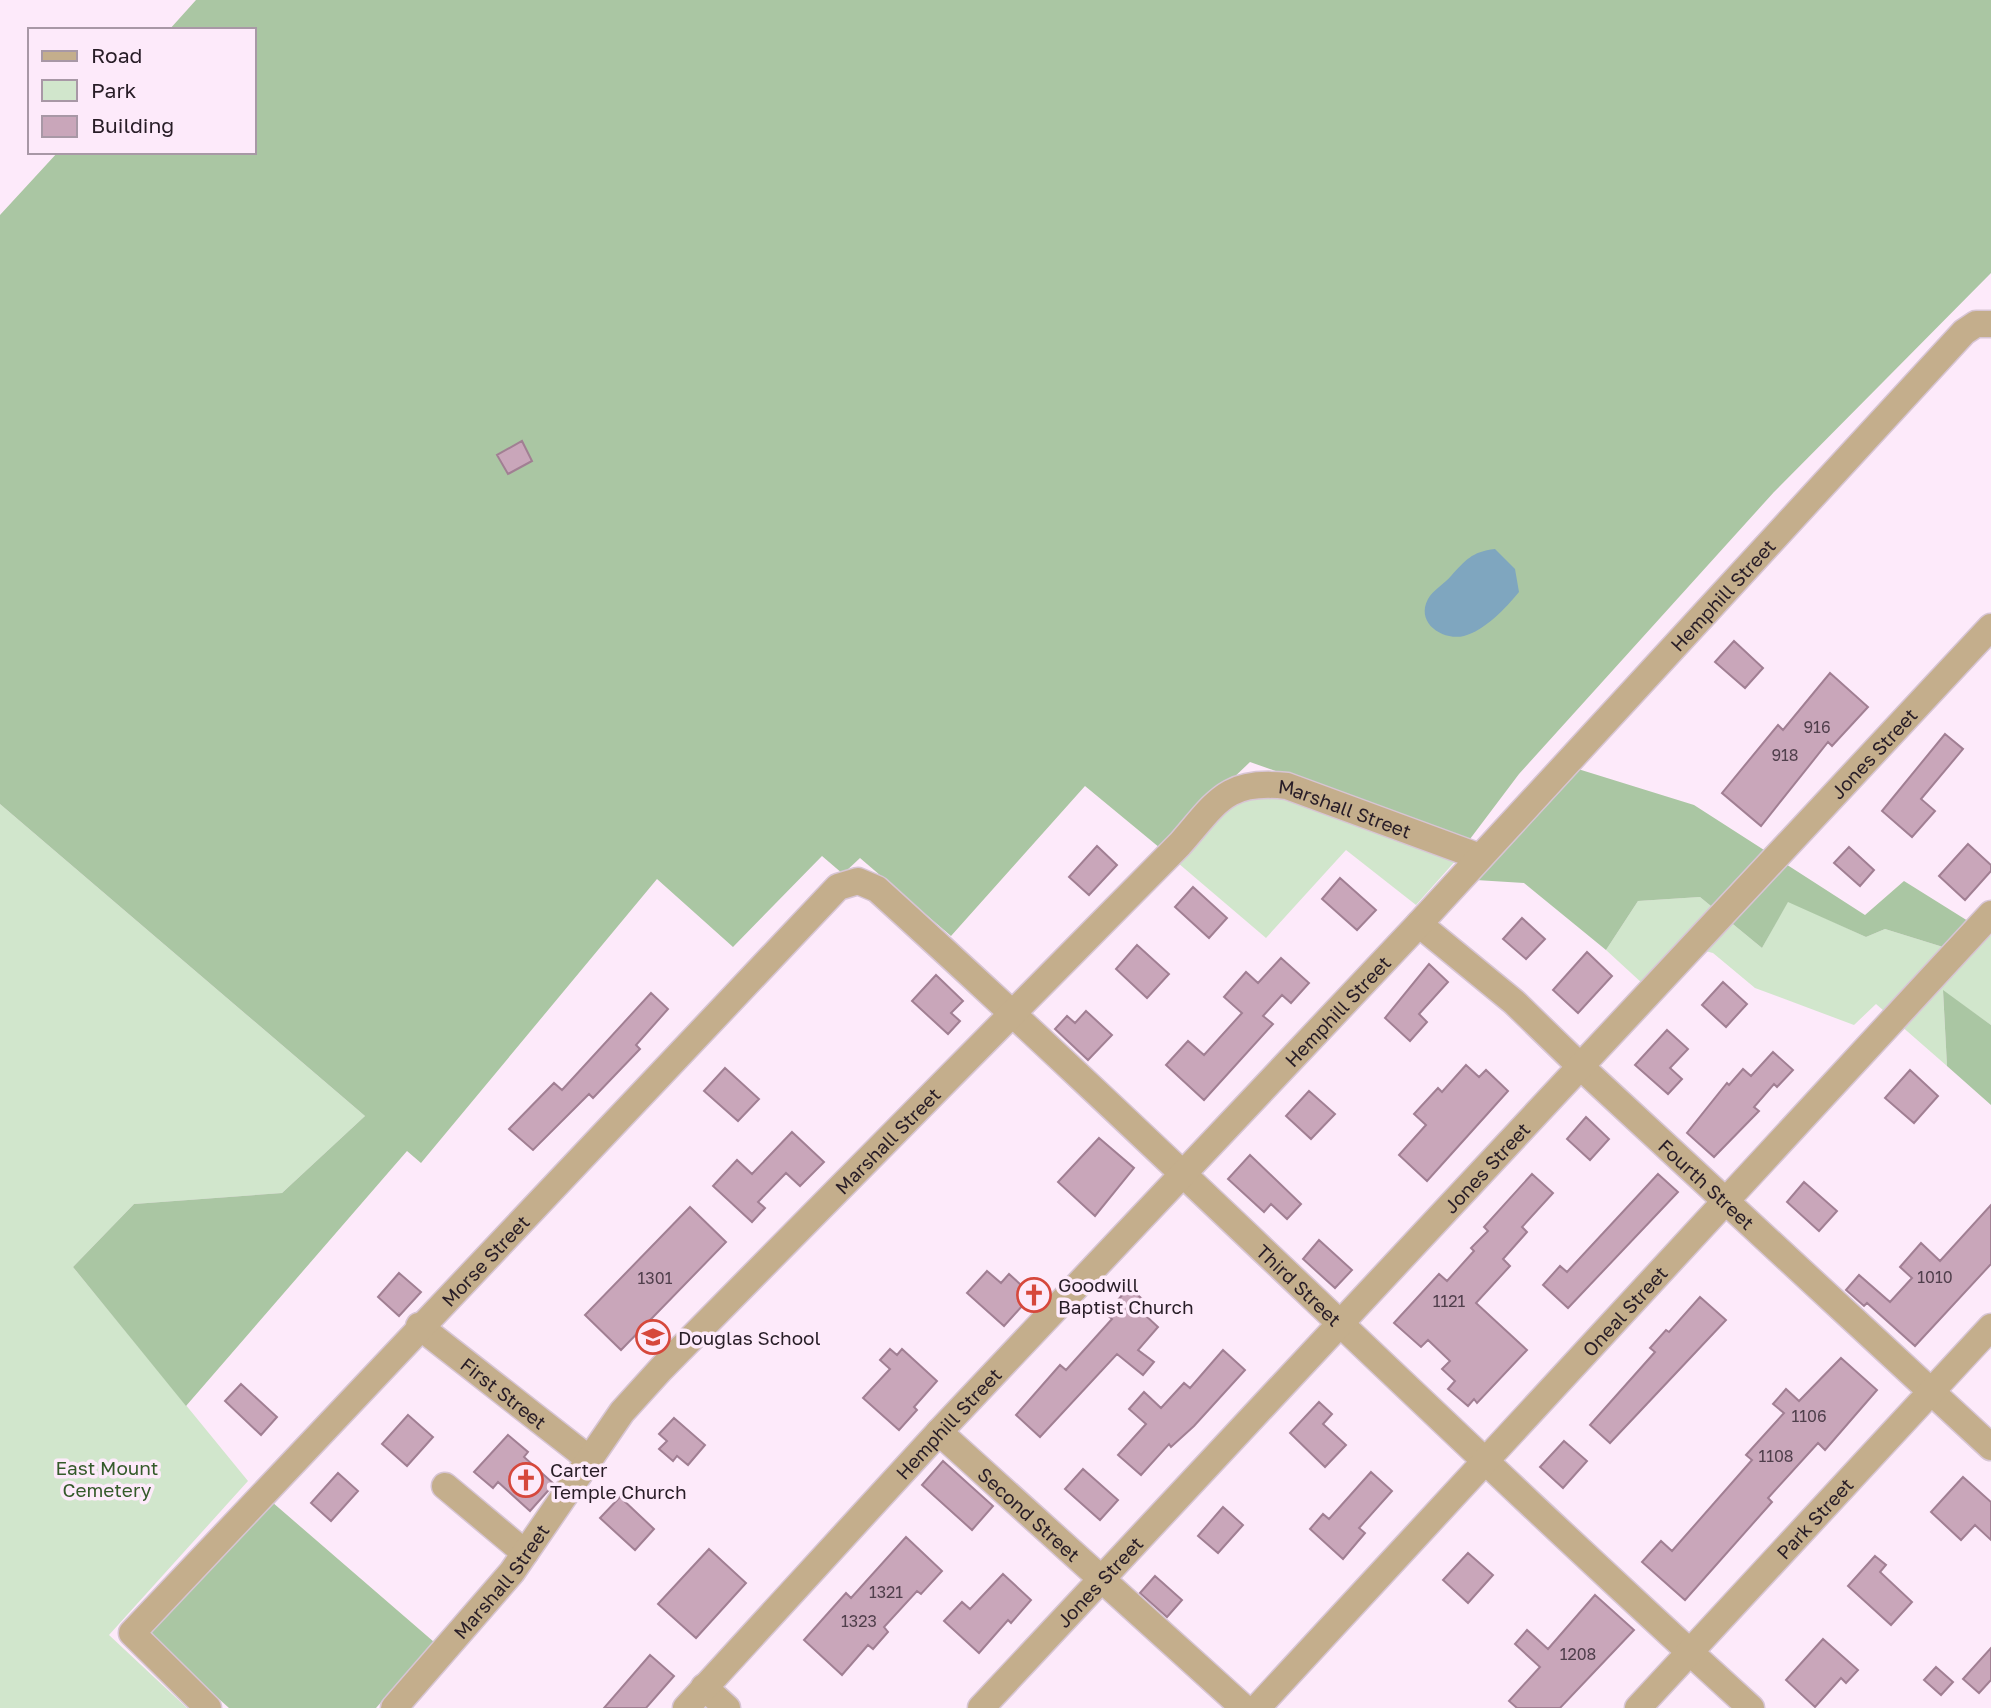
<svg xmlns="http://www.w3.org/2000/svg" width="1991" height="1708" viewBox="0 0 1991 1708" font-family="'Golos Text',sans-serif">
  <rect width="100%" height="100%" fill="#fdeafa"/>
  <path fill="#d1e6cc" d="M1282 795 1458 858 1416 905 1346 850 1266 938 1178 863 1239 799Z
    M0 804 365 1116 282 1193 134 1204 73 1267 248 1481 109 1635 187 1708H0Z
    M1700 897 1762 948 1788 901 1866 937 1885 929 1943 947 1968 921 1991 936V1025L1943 991 1947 1066 1876 1004 1854 1025 1755 988 1713 953 1678 944 1643 984 1606 950 1638 901Z"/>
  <path fill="#aac6a3" d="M196 0H1991V273L1774 492 1519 774 1470 839 1250 762 1160 848 1085 786 951 936 860 858 843 874 822 856 733 947 657 879 421 1163 407 1151 186 1406 73 1267 134 1204 282 1193 365 1116 0 804V215L58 152H254V30H169Z
    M1578 769 1694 805 1865 915 1904 881 1968 921 1943 947 1885 929 1866 937 1788 902 1762 948 1700 897 1638 901 1606 950 1524 883 1476 880Z
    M1943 990 1991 1025V1105L1947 1066Z
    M272 1502 434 1642 376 1708H229L148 1635Z"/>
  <path fill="#7fa6bf" d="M1495 549 1515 569 1519 592C1506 608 1484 631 1464 636 1443 641 1415 623 1428 599 1433 590 1444 584 1451 576 1466 560 1471 552 1495 549Z"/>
  <path fill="#c9a6ba" stroke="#a17f93" stroke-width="2" d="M522 441 532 461 508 474 497 455Z
    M1734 641 1763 668 1745 688 1715 662Z
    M1830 673 1868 707 1832 746 1828 742 1761 826 1722 793 1778 725 1783 730Z
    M1945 734 1963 749 1921 799 1935 811 1912 837 1882 811Z
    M1968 844 1991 865V871L1965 900 1939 876Z
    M1097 846 1117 865 1089 895 1069 877Z
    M1849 847 1874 870 1860 886 1834 863Z
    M1340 878 1376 910 1357 930 1322 899Z
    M1193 887 1227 918 1209 938 1175 907Z
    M1522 918 1545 939 1526 959 1503 939Z
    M1137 945 1169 974 1147 998 1116 969Z
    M1587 952 1612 976 1578 1013 1553 990Z
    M1281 958 1309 983 1291 1003 1282 995 1263 1016 1273 1024 1204 1100 1166 1065 1188 1041 1204 1055 1242 1013 1224 997 1246 972 1258 983Z
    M1429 964 1448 982 1419 1014 1427 1022 1410 1041 1385 1018Z
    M936 975 963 1001 951 1013 960 1021 948 1034 912 1001Z
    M1723 982 1747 1004 1726 1027 1702 1005Z
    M651 993 668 1009 636 1045 640 1049 593 1098 589 1094 533 1150 509 1129 554 1083 562 1090Z
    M1086 1011 1112 1035 1088 1060 1055 1029 1067 1016 1075 1023Z
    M1667 1030 1688 1049 1670 1068 1682 1079 1668 1094 1635 1065Z
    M1773 1052 1793 1070 1777 1087 1774 1084 1754 1107 1759 1111 1714 1157 1687 1133 1727 1083 1729 1085 1743 1069 1751 1076Z
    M1466 1065 1479 1077 1486 1070 1508 1091 1427 1181 1399 1155 1426 1125 1414 1114 1438 1088 1442 1092Z
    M725 1068 759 1099 738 1121 704 1091Z
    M1910 1070 1938 1096 1914 1123 1885 1098Z
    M1309 1091 1335 1114 1311 1139 1286 1116Z
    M1586 1117 1609 1139 1590 1160 1567 1139Z
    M792 1132 824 1162 800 1186 786 1173 758 1202 765 1208 752 1222 713 1186 737 1160 752 1174Z
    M1099 1138 1134 1168 1095 1216 1058 1182Z
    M1250 1155 1301 1204 1287 1219 1271 1204 1264 1212 1228 1179Z
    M1532 1174 1553 1193 1522 1227 1527 1232 1503 1259 1510 1266 1476 1303 1527 1350 1477 1403 1474 1399 1468 1406 1448 1389 1455 1381 1442 1369 1450 1361 1428 1340 1421 1347 1394 1323 1439 1274 1447 1281 1474 1251 1471 1248 1488 1231 1484 1227Z
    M1658 1174 1678 1192 1568 1308 1543 1285 1560 1266 1567 1272Z
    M1804 1182 1837 1211 1819 1231 1787 1202Z
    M1991 1205V1264L1915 1346 1867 1303 1864 1306 1846 1290 1859 1275 1890 1302 1912 1278 1900 1267 1921 1243 1940 1261Z
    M690 1207 726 1242 621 1350 585 1315Z
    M1319 1240 1352 1270 1335 1288 1303 1259Z
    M987 1271 1001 1283 1009 1274 1032 1295 1004 1326 967 1293Z
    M399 1273 421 1292 399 1316 378 1297Z
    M1129 1287 1152 1308 1145 1315 1158 1327 1138 1350 1154 1362 1143 1375 1117 1354 1040 1437 1016 1415 1060 1365 1066 1370 1112 1319 1106 1314Z
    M1700 1297 1726 1320 1610 1443 1590 1425 1655 1352 1650 1348 1666 1330 1669 1332Z
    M890 1349 897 1355 902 1349 937 1381 914 1407 917 1410 899 1430 863 1398 890 1369 880 1360Z
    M1223 1350 1245 1370 1194 1426 1171 1447 1169 1444 1141 1475 1118 1455 1146 1424 1129 1409 1144 1392 1161 1408 1184 1383 1190 1388Z
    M1841 1358 1877 1390 1825 1450 1818 1443 1768 1498 1772 1502 1685 1600 1642 1562 1661 1541 1672 1551 1752 1460 1746 1455 1784 1413 1773 1404 1786 1389 1799 1401Z
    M241 1384 277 1417 261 1435 225 1401Z
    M1319 1402 1332 1414 1323 1424 1346 1445 1325 1467 1290 1433Z
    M408 1415 433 1437 407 1466 382 1444Z
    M674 1418 705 1445 688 1465 677 1456 673 1461 659 1449 667 1441 659 1434Z
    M508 1435 528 1452 524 1457 554 1484 530 1511 498 1482 493 1488 474 1472Z
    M1564 1441 1587 1461 1563 1488 1540 1467Z
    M943 1461 993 1506 972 1530 922 1485Z
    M1083 1469 1118 1500 1100 1520 1065 1489Z
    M1371 1472 1392 1491 1359 1528 1365 1533 1343 1559 1310 1529 1323 1514 1329 1519Z
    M338 1473 358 1491 331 1521 311 1503Z
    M1963 1477 1991 1502V1540L1975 1525 1961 1540 1931 1512Z
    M620 1497 654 1529 635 1550 600 1518Z
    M1223 1507 1243 1525 1218 1553 1198 1536Z
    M906 1537 942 1571 921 1594 917 1591 884 1627 888 1632 873 1649 868 1645 842 1675 804 1640 846 1593 851 1598Z
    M709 1549 746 1583 696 1638 658 1604Z
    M1468 1553 1493 1575 1468 1603 1443 1580Z
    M1875 1556 1886 1565 1880 1572 1912 1602 1891 1625 1848 1586Z
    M1003 1574 1031 1600 1011 1623 1008 1620 979 1653 944 1621 962 1602 970 1609Z
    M1155 1576 1182 1600 1167 1617 1140 1593Z
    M1595 1595 1634 1630 1560 1708H1517L1509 1701 1540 1667 1515 1644 1527 1630 1548 1649Z
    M1823 1639 1858 1670 1846 1683 1841 1678 1815 1707 1786 1680Z
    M1991 1648V1680L1979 1693 1963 1679Z
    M650 1655 674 1676 646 1708H604Z
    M1936 1667 1953 1682 1941 1695 1924 1680Z"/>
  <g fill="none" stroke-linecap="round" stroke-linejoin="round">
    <g stroke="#d7c5d4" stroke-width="29">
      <g id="minor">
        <path id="s1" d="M1419 924 1514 1002 1581 1067 1991 1447"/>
        <path id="s2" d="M419 1326 589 1459"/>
        <path id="s3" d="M939 1432 1244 1708"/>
        <path d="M445 1486 525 1553"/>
        <path d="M704 1687 727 1708"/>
        <path id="s4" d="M208 1708 132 1633 838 887 858 881 877 889C1173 1158 1456 1440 1751 1708"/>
        <path id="s5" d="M394 1708 512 1572 622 1412 661 1369 1180 844C1217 802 1226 779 1287 786L1480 857"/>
        <path id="s6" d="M686 1708 939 1432 1419 924 1964 332 1976 324H1991"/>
        <path id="s7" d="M981 1708 1991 627"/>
        <path id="s8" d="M1257 1708 1991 914"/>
        <path id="s9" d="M1638 1708 1991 1327"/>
      </g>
    </g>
    <use href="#minor" stroke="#c4ae8c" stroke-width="26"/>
  </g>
  <defs>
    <g id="church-ring" transform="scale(1.75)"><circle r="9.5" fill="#fdeafa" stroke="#d6483c" stroke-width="1.5"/><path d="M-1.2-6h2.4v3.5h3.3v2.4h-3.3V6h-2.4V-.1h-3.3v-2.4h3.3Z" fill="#d6483c"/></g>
    <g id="school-ring" transform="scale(1.75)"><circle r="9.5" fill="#fdeafa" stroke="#d6483c" stroke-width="1.5"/><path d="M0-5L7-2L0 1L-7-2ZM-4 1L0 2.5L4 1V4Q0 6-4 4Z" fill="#d6483c"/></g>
  </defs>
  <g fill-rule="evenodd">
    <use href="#church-ring" x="1034" y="1295"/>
    <use href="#school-ring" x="653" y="1337"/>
    <use href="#church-ring" x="526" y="1480"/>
  </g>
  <g text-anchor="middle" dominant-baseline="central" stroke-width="7" stroke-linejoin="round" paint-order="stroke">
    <g font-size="16" fill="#503f4c">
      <text x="1817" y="727">916</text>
      <text x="1785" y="755">918</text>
      <text x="1935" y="1277">1010</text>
      <text x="655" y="1278">1301</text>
      <text x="1449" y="1301">1121</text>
      <text x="1809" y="1416">1106</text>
      <text x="1776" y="1456">1108</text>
      <text x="886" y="1592">1321</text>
      <text x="859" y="1621">1323</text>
      <text x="1578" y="1654">1208</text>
    </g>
    <g font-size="19" fill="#281d27" stroke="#fdeafa">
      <text stroke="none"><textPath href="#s6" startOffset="1521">Hemphill Street</textPath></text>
      <text stroke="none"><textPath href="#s7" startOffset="1307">Jones Street</textPath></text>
      <text stroke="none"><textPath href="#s5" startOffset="1362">Marshall Street</textPath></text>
      <text stroke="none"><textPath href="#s6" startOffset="954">Hemphill Street</textPath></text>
      <text stroke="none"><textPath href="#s5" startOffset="754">Marshall Street</textPath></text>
      <text stroke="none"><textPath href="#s7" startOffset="740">Jones Street</textPath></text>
      <text stroke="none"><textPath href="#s1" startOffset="388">Fourth Street</textPath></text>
      <text stroke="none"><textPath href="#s4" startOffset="620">Morse Street</textPath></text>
      <text stroke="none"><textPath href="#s4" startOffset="1754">Third Street</textPath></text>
      <text stroke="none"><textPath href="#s8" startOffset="541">Oneal Street</textPath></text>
      <text stroke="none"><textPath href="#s2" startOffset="108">First Street</textPath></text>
      <text stroke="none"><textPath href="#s6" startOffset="387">Hemphill Street</textPath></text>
      <text stroke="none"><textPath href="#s3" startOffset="122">Second Street</textPath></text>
      <text stroke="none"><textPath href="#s9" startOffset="259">Park Street</textPath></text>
      <text stroke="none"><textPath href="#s5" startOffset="166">Marshall Street</textPath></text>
      <text stroke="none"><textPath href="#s7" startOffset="173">Jones Street</textPath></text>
    </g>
    <g font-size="19" fill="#281d27" stroke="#fdeafa" text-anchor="start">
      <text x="1058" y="1284">Goodwill<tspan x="1058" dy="22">Baptist Church</tspan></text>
      <text x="678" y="1337">Douglas School</text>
      <text x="550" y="1469">Carter<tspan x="550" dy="22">Temple Church</tspan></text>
    </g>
    <g font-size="19" fill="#345a2a" stroke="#fdeafa">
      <text x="107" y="1467">East Mount<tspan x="107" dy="22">Cemetery</tspan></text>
    </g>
  </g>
  <rect x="28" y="28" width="228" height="126" fill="#fdeafa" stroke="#a898a6" stroke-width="2"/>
  <rect x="42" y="51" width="35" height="10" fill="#c4ae8c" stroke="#a898a6" stroke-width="2"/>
  <text x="91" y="63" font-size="21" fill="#281d27">Road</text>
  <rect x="42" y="80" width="35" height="21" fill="#d1e6cc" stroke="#a898a6" stroke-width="2"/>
  <text x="91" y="98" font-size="21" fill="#281d27">Park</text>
  <rect x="42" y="116" width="35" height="21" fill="#c9a6ba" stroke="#a898a6" stroke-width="2"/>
  <text x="91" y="133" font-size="21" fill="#281d27">Building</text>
</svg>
